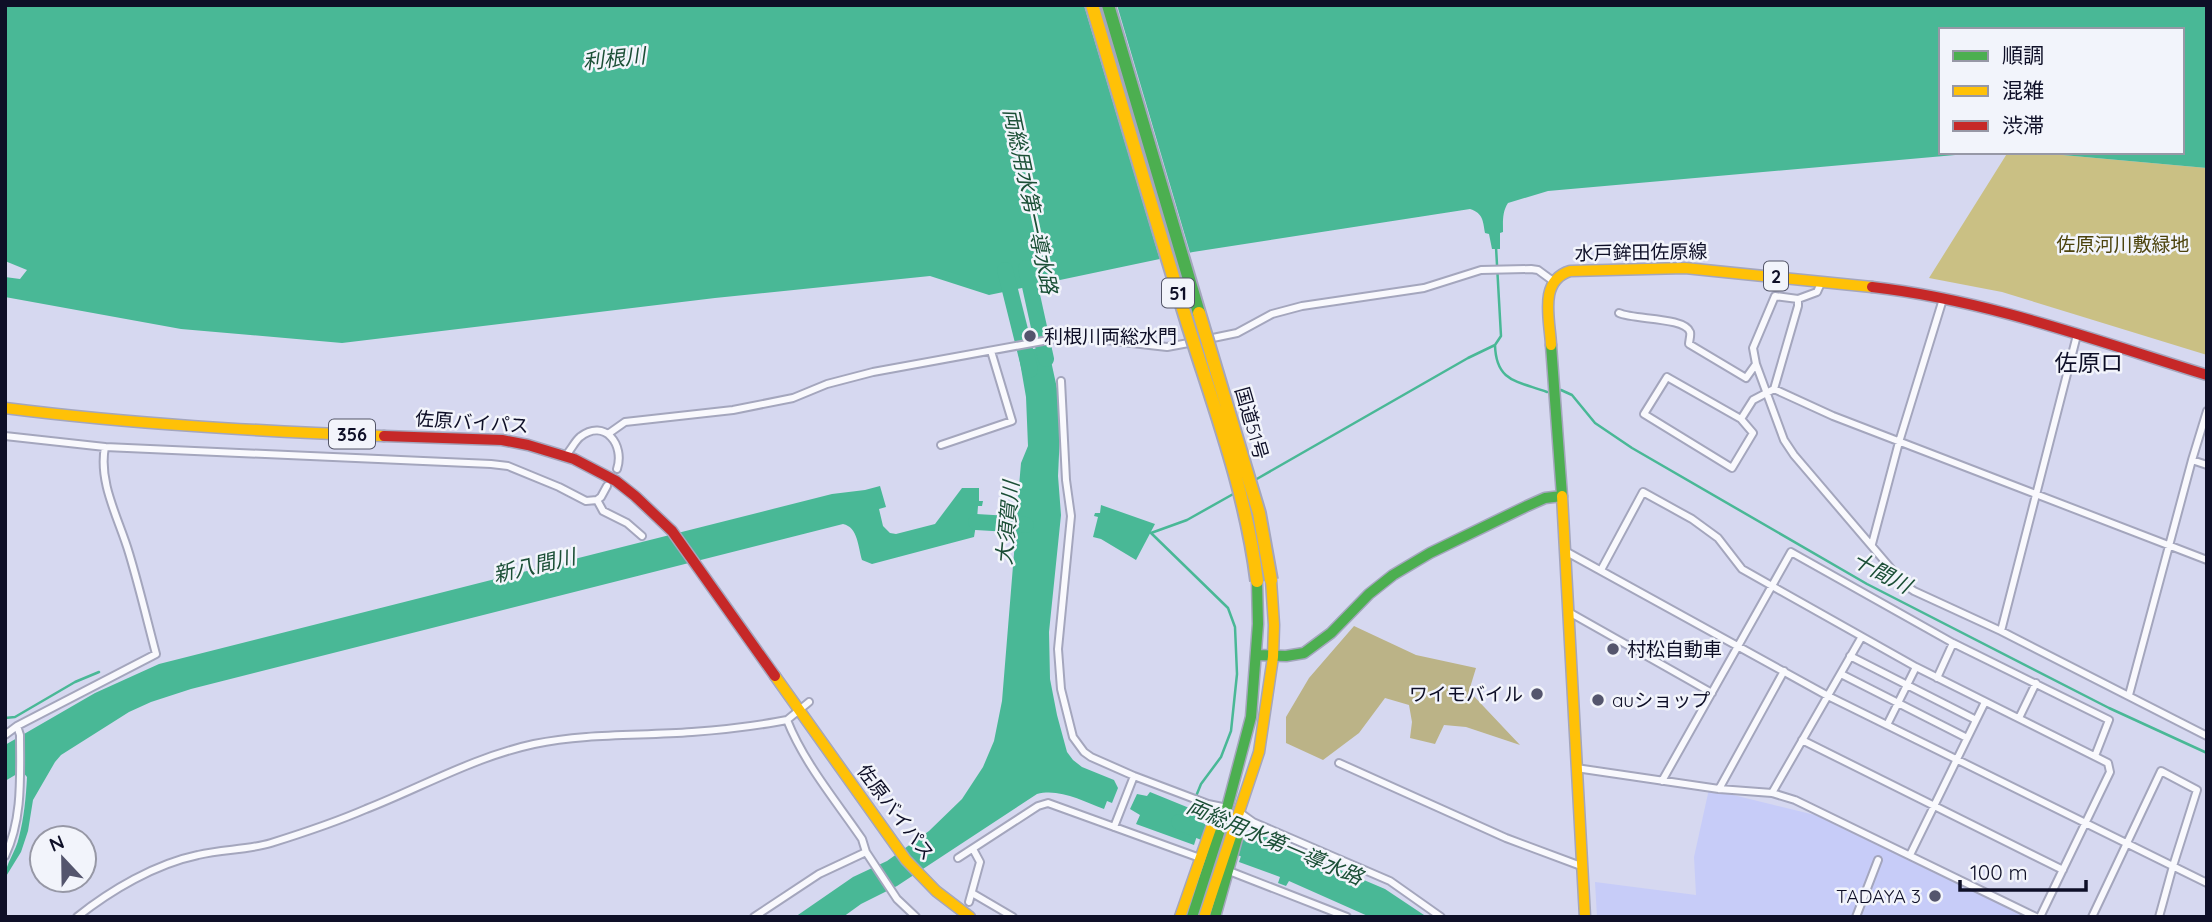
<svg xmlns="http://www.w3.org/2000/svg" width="2212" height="922" viewBox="0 0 2212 922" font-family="Quicksand,'Noto Sans JP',sans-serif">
  <rect width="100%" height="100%" fill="#d6d8f0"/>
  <path fill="#c7ccf8" d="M1709 789 1815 815 2026 917H1597L1595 882 1696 895 1694 857Z"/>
  <path fill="#cac084" d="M2008 152H2030L2207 168V355L2002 292 1929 278Z"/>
  <path fill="#bbb387" d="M1354 626 1416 655 1476 668 1469 691 1520 745 1466 727 1444 725 1435 744 1410 738 1412 722 1409 705 1385 698 1359 733 1323 760 1286 743V717L1309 678Z"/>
  <path fill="#49b896" d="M5 5H2207V168L2030 152H2182V30H1941V152H1989L1548 191 1508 203C1502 212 1503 222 1503 232L1500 233V249H1492L1489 234 1485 233C1483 221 1483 213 1470 209L1193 252 989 295 930 276 715 298 342 343 181 329 5 297V277L20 279 27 270 5 261Z
    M1048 347 1058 393 1060 433 1058 476 1061 515 1049 632 1050 679 1057 715 1067 752 1073 760 1082 767 1114 780 1118 788 1112 803 1107 801 1104 809C1083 801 1059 788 1037 794L897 886 861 904 843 917H795L853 877 887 861 929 831 962 799 983 767 994 741 1002 701 1016 529H1013V521H1016L1021 463 1028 446 1026 397 1018 351Z
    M880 486 886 507 879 509 883 526 890 533 896 534 935 524 962 488H979V501H983L982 506H978L977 519 996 520 995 526 976 525 974 537 872 564 862 560C858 547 858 527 843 524L191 689 151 702 129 712 61 755 55 762 33 800 28 831 21 852 5 878C5 864 16 852 19 837 24 818 26 797 27 777L22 771 5 781V745L95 693 159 664 832 494 865 490Z
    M1101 505 1155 524 1136 560 1101 539 1093 537 1098 517 1094 516 1095 513H1100Z
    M1150 792 1204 814 1194 845 1136 824 1140 815 1130 809 1137 794 1147 796Z
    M1249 832 1275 840 1284 846 1385 889 1427 917H1370L1289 881 1286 886 1278 883 1280 877 1239 862Z"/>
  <path fill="#d6d8f0" d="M1084 5H1117L1191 256 1161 263Z"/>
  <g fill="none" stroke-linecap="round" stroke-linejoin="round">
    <path stroke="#49b896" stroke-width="2.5" d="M1495 345C1496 382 1517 381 1547 392
      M1561 390 1572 395 1595 423 1632 448 1867 584 2109 708 2207 753
      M1255 480 1468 358 1495 345 1501 336 1496 247
      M5 718 15 717 75 682 99 672
      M1190 811 1201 784 1221 757 1231 731 1237 674 1235 627 1228 608 1151 533 1187 520 1235 493"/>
    <path stroke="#49b896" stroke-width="16" d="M1026 268 1046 359
      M1005 270 1030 370
      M976 522 1026 525
      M1179 822 1261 856"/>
    <g stroke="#a4a6bd" stroke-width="10">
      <path id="street" d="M1619 313C1634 320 1685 317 1690 332 1691 335 1689 341 1689 344L1746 378 1756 364 1784 440 1794 455 1905 585 1914 591 2001 631 2207 736
        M1208 339 1237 333 1272 314 1302 306 1424 288 1481 270 1531 269 1538 270 1553 281
        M1756 364 1753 348 1775 296 1798 299 1817 292 1822 281
        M1061 381 1066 480 1071 516 1058 649 1061 689 1073 737 1084 752 1091 757 1134 776 1208 804 1227 808
        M1774 389 1798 306V299
        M1741 419 1753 433 1732 468 1644 414 1667 377 1741 419 1753 400 1774 389 1833 416 2207 560
        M608 434 625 422 733 410 793 398 827 384 873 372 1054 339 1079 337 1167 347 1194 342
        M5 436 105 447 491 464 508 466 559 487 586 501 597 500 601 497 607 486
        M941 445 1012 421 991 351
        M566 455C571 450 575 441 580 437 605 418 625 445 617 469
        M2192 460 2207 411
        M597 500 603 511 627 523 642 536
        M1872 544 1899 442 1943 299
        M1565 551 1828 696 2207 883
        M1601 570 1643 492 1692 519 1718 538 1742 569 1772 586 1916 667 2108 763 2110 772 2040 917
        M1567 611 1712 693
        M2001 631 2077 335
        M1850 656 1976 720
        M1841 674 1967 738
        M1937 678 1953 643
        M2129 695 2192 460 2207 465
        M2019 718 2036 683
        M787 720C804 763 836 801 862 839L866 852
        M1887 725 1916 667
        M5 735 17 726 156 654C147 620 139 586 129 553 119 519 98 483 105 447
        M1802 740 2063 870
        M1339 763 1506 838 1581 866
        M1576 768 1719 789 1772 793 1795 800 2036 917
        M1662 781 1791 552 1953 643 2109 720 2095 756
        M1719 789 1784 671
        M1772 793 1861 638
        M1239 812 1253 822 1390 881 1441 917
        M1114 827 1134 776
        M1910 855 1985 702
        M5 856C23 818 20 776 20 735L17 726
        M958 858 1038 806 1048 803 1200 858
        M1229 871 1347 917
        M972 893 1013 917
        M969 902 980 862 973 849
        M77 917C111 890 155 864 198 855 222 849 248 850 271 843 303 833 336 822 366 809 422 787 474 757 534 744 586 733 640 736 692 732 720 730 748 727 776 722L787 720 809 702
        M754 917 819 874 866 852 897 899 916 917
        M1856 917 1878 860
        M2092 917 2161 771 2197 790 2173 866 2159 917"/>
    </g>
    <g stroke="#a4a6bd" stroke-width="13">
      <path id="fast" d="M1256 655 1286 656 1304 653 1331 633 1369 594 1393 575 1430 553 1527 506 1545 498 1562 496 1551 345
        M1192 917 1227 808 1251 717 1258 624 1257 581
        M1215 917 1238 835"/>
    </g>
    <g stroke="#a4a6bd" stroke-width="13">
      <path id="slow" d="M1551 345C1550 320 1538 281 1570 271L1685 268 1872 287
        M5 408C131 424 257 431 384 436
        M1562 496 1585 917
        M775 676 906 860 936 891 970 917
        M1180 917 1217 811
        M1204 917 1259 752 1273 657 1274 625 1271 580"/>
    </g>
    <g stroke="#a4a6bd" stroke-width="13">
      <path id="jam" d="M1872 287C1987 300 2097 341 2207 375
        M384 436 502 440 528 445 574 459 616 481 635 496 672 531 775 676"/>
    </g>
    <use href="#street" stroke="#f9f9fd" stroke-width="6"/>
    <use href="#fast" stroke="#4caf50" stroke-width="10"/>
    <use href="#slow" stroke="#ffc107" stroke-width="10"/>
    <use href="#jam" stroke="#c62828" stroke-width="10"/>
    <g stroke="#a4a6bd" stroke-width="16" stroke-linecap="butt">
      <path id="fast-bridge" d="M1108 5 1199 313"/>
    </g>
    <g stroke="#a4a6bd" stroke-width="16" stroke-linecap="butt">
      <path id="slow-bridge" d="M1092 5C1124 112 1155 219 1188 325 1215 410 1246 492 1257 581
        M1199 313 1259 513 1271 580"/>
    </g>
    <use href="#fast-bridge" stroke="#4caf50" stroke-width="12"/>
    <use href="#slow-bridge" stroke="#ffc107" stroke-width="12"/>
  </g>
  <g fill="#54556d" stroke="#f2f4fb" stroke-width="2.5">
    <circle cx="1030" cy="336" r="7"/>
    <circle cx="1613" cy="649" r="7"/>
    <circle cx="1537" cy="694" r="7"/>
    <circle cx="1598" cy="700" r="7"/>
    <circle cx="1935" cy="896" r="7"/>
  </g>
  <g text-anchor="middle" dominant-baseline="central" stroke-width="5" stroke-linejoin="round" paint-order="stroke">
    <g fill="#f2f4fb" stroke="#525467" stroke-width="2">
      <rect x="1764" y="261.5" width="24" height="29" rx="5"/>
      <rect x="1162" y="278.5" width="32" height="29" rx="5"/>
      <rect x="329" y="419.5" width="46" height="29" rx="5"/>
    </g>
    <g font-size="18" font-weight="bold" fill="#0e0f27">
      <text x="1776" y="276">2</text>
      <text x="1178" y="293">51</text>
      <text x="352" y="434">356</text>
    </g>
    <g font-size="19" fill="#4c430d" stroke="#f2f4fb">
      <text x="2123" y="244">佐原河川敷緑地</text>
    </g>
    <g font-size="19" fill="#0e0f27" stroke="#f2f4fb">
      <text transform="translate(1641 252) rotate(-1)">水戸鉾田佐原線</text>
      <text transform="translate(472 422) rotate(4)">佐原バイパス</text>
      <text transform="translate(1252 423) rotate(74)">国道51号</text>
      <text transform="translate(896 812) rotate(53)">佐原バイパス</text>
    </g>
    <g font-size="19" fill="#0e0f27" stroke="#f2f4fb" text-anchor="start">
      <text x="1044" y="336">利根川両総水門</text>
      <text x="1627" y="649">村松自動車</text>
      <text x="1523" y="694" text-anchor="end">ワイモバイル</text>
      <text x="1612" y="700">auショップ</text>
      <text x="1921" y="896" text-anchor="end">TADAYA 3</text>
    </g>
    <g font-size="21" font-style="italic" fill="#1b4f36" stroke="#f2f4fb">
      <text transform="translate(614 58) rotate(-6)">利根川</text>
      <text transform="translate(1031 201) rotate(78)">両総用水第一導水路</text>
      <text transform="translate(1007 523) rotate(-85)">大須賀川</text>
      <text transform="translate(534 565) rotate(-13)">新八間川</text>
      <text transform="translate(1882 572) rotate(28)">十間川</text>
      <text transform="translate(1275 841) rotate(23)">両総用水第一導水路</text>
    </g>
    <g font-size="23" fill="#0e0f27" stroke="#f2f4fb">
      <text x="2089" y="362">佐原ロ</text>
    </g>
  </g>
  <rect width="2212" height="922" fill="none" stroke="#0e0f27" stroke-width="14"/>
  <rect x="1939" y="28" width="245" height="126" fill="#f2f4fb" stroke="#9798a6" stroke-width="2"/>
  <rect x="1953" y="51" width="35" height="10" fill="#4caf50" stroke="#9798a6" stroke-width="2"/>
  <text x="2002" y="63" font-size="21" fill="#0e0f27">順調</text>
  <rect x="1953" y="86" width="35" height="10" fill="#ffc107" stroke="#9798a6" stroke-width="2"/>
  <text x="2002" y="98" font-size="21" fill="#0e0f27">混雑</text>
  <rect x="1953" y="121" width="35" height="10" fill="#c62828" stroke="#9798a6" stroke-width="2"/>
  <text x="2002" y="133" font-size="21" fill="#0e0f27">渋滞</text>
  <g transform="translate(63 859) rotate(338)"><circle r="33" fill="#f2f4fb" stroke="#9798a6" stroke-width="2"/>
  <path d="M0-5L12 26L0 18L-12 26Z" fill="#54556d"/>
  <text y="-10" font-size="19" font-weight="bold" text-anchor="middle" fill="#0e0f27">N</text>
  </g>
  <path d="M1960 880v10h126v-10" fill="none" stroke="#0e0f27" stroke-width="3.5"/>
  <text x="1970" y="880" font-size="21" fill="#0e0f27" stroke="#f2f4fb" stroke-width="5" paint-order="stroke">100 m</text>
</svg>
